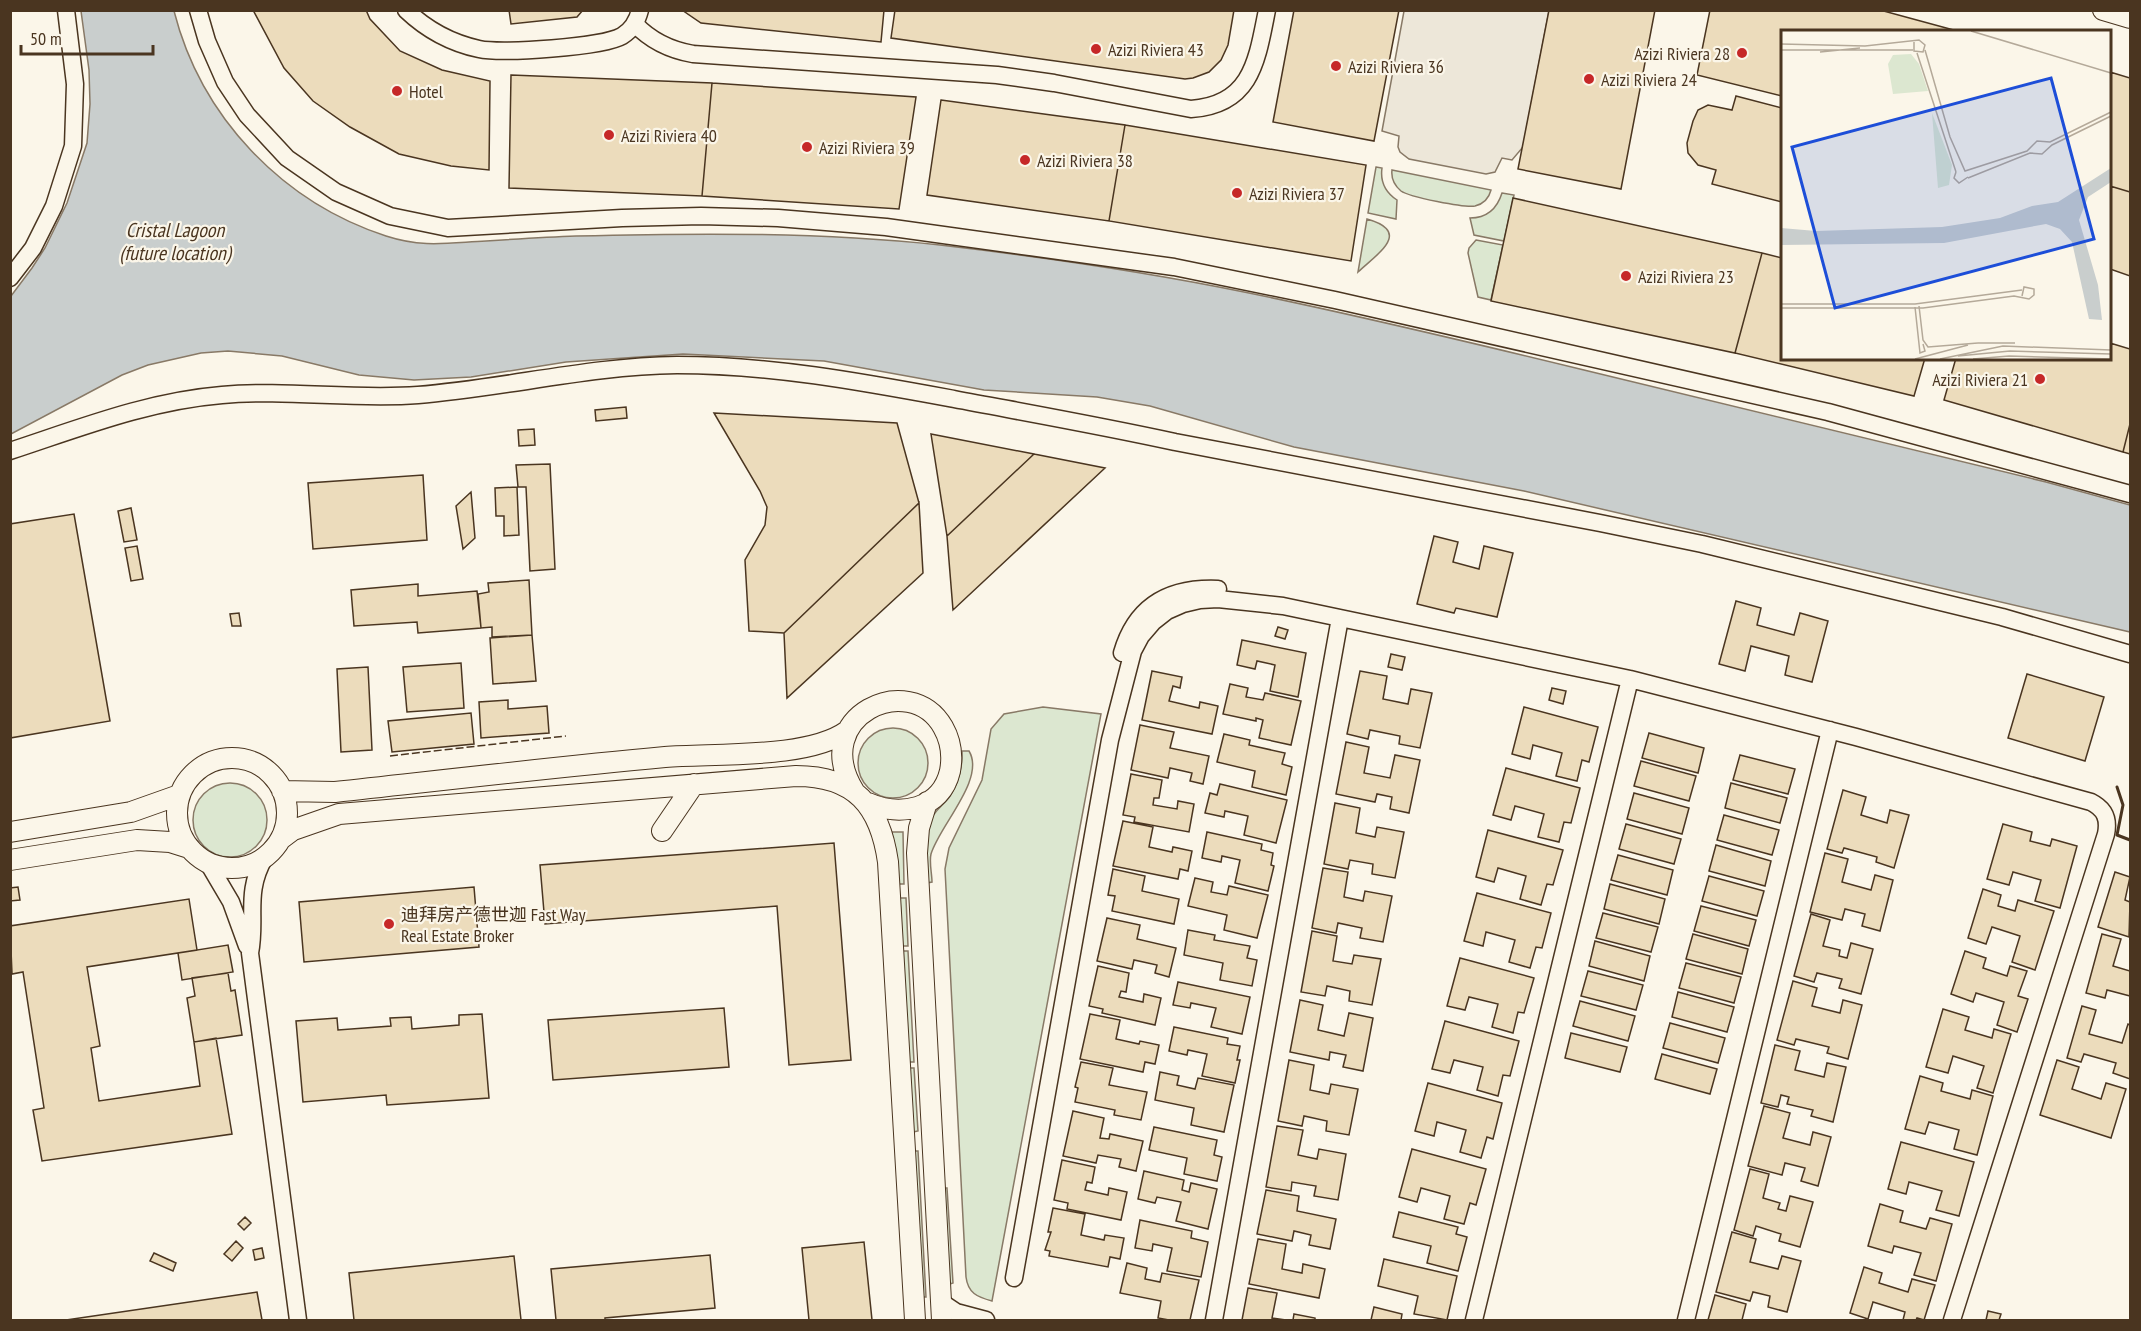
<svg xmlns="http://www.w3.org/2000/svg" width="2141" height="1331" viewBox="0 0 2141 1331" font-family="'PT Sans Narrow','Noto Sans SC',sans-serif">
  <rect width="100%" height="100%" fill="#fbf6e9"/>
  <path fill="#dce7d0" stroke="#887966" stroke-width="1.5" d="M1376 167 1382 168C1380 182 1385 192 1397 200L1396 219 1368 213Z
    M1392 170 1491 190C1489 198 1483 204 1475 206 1465 208 1409 197 1401 191 1394 185 1391 178 1392 170Z
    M1502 193 1514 195 1504 241 1474 235 1470 218C1487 218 1497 209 1502 193Z
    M1367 219C1413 232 1377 254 1358 272Z
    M1476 240 1503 245 1491 300 1478 297 1468 253 1469 248Z
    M1043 707 1101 714 992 1301C977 1297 968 1293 966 1277L945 869 949 848 982 780 991 729 1004 714Z
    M858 763a35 35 0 1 1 70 0a35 35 0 1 1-70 0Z
    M962 751H969C986 779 939 826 931 854 929 862 932 874 932 882L926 883C925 862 923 842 930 822 933 811 944 805 950 796 958 784 963 766 962 751Z
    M193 820a37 37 0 1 1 74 0a37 37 0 1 1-74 0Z
    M891 832H903L904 884H899Z
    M900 898H906L908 946H902Z
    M902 951H908L914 1062H907Z
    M908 1068H914L918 1131 913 1132Z
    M913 1151H918L926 1297H920Z
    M941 1188H947L953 1283 947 1285Z"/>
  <path fill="#ede7d9" stroke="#887966" stroke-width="1.5" d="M1404 11H1549L1523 147 1512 160 1502 158 1495 172 1486 174 1409 159 1400 152 1398 147 1399 136 1382 131Z"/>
  <path fill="#c9cecd" stroke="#887966" stroke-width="1.5" d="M81 11H174C201 117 282 202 386 236 423 248 447 243 486 241 516 239 546 237 576 236 698 233 819 232 940 245 1043 257 1147 272 1249 293 1361 316 1473 343 1584 370 1738 408 1892 445 2046 482L2130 505V632L1524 491 1294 447 1150 406 1097 397 984 390 824 361 683 354 566 362 471 377 414 380 359 375 282 356 228 351 201 353 148 365 122 375 11 434V296L32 268 45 248 67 203 87 143 90 104 89 70Z"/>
  <path fill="#ecdcbc" stroke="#4a3520" stroke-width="1.5" d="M253 10H366L370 19 400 51 442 70 490 81 489 170 451 166 399 154 350 127 313 101 284 68Z
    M509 10H583L577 17 511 24Z
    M682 10H884L881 42 701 23Z
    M895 10H1234L1228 45 1221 60 1209 72 1193 78 1185 79 891 38Z
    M1294 10H1399L1374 141 1273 122Z
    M1549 10H1655L1621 189 1518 169Z
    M1710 10H1880L1961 32H1782V96L1697 75Z
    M2110 72 2130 78V192L2110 186Z
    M511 75 712 83 702 196 509 188Z
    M712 83 916 97 899 209 702 196Z
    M1736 96 1782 108V202L1712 184 1716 170 1698 165 1688 153 1687 143 1693 121 1698 110 1708 105 1732 110Z
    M941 100 1125 125 1109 221 927 195Z
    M1125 125 1366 165 1351 261 1109 221Z
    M2110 186 2130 192V276L2110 269Z
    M1513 198 1762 253 1735 353 1491 301Z
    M1762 253 1782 258V358H1925L1914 396 1735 353Z
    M2110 343 2130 349V424L2123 452 1944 400 1956 358H2110Z
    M626 407 627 418 596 421 595 410Z
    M714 413 897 423 919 503 784 633 749 631 745 560 765 525 767 507 760 491Z
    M2130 424V454L2123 452Z
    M534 429 535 445 519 446 518 430Z
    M931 434 1034 454 947 536Z
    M1034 454 1105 468 953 610 947 536Z
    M550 464 555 569 530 571 526 487H518L516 465Z
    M423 475 427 540 313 549 308 483Z
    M517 487 519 535 504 536V516H496L495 488Z
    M471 492 475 538 463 549 456 506Z
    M919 503 923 573 787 698 784 633Z
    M131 508 137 540 124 542 118 511Z
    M74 514 110 721 10 738V524Z
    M1434 536 1458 542 1453 562 1479 569 1484 546 1513 553 1497 617 1456 608 1454 613 1417 604Z
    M137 546 143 579 131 581 125 548Z
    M529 580 532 635 492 637V627L481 628 478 594 489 592 488 583Z
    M418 584V596L477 591 481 628 418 633 417 622 354 626 351 590Z
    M1736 601 1761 608 1757 625 1794 635 1800 613 1828 621 1812 682 1785 675 1789 656 1751 646 1745 671 1719 664Z
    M239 613 241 626H232L230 614Z
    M1278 627 1288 630 1285 639 1275 636Z
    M532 635 536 681 493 684 490 638Z
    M1242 640 1306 653 1298 697 1270 691 1275 665 1257 661 1255 669 1237 665Z
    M1391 654 1405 657 1402 670 1388 667Z
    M461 663 464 708 407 712 403 667Z
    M368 667 372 750 341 752 337 669Z
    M1152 671 1182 677 1180 688 1173 686 1169 701 1199 708 1200 702 1218 706 1212 734 1142 720Z
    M1360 671 1387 676 1383 699 1408 704 1411 689 1432 693 1420 748 1399 744 1400 736 1370 730 1368 739 1347 734Z
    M2027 674 2104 697 2085 761 2008 738Z
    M1230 684 1248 688 1246 697 1263 700 1265 693 1301 701 1291 745 1259 738 1263 720 1256 718V721L1223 714Z
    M1552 688 1566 691 1563 704 1549 700Z
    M508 700V709L547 706 549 733 481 738 479 702Z
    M1524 707 1598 727 1589 762 1582 760 1577 781 1556 776 1562 753 1533 745 1530 759 1512 754Z
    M471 713 474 744 392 752 388 721Z
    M1140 725 1174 732 1170 748 1209 756 1203 784 1190 781 1192 773 1170 768 1168 778 1131 770Z
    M1649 733 1704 748 1698 773 1642 758Z
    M1224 734 1250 740 1249 745 1285 753 1282 764 1292 767 1286 795 1252 787 1255 771 1217 762Z
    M1346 742 1369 747 1364 773 1390 778 1395 755 1420 760 1409 813 1390 809 1392 797 1377 794 1375 802 1336 794Z
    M1740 755 1795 769 1788 794 1733 780Z
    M1641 761 1696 776 1689 801 1634 786Z
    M1506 768 1580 788 1571 823 1564 822 1559 842 1538 837 1544 814 1515 806 1511 820 1493 815Z
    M1131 774 1162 780 1159 798H1154L1153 805 1177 809 1178 801 1194 804 1189 832 1134 822 1135 817 1123 815Z
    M1731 783 1787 798 1780 823 1725 808Z
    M1220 784 1287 800 1276 843 1244 835 1248 816 1225 811 1224 817 1205 813 1210 793 1217 795Z
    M1843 790 1866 797 1861 815 1887 823 1890 810 1909 815 1894 868 1876 862 1877 857 1844 848 1842 853 1827 849Z
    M1634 793 1689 808 1682 834 1627 819Z
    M1335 803 1360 808 1356 833 1375 837 1377 827 1404 832 1395 878 1372 874 1373 864 1350 860 1348 869 1324 864Z
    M1724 815 1779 830 1772 855 1717 840Z
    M1123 821 1153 827 1149 847 1172 852 1173 847 1192 851 1188 871 1180 869 1178 879 1113 866Z
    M1626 824 1681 839 1674 864 1619 849Z
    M2003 824 2032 832 2030 841 2050 846 2052 839 2077 846 2060 908 2035 901 2041 880 2013 872 2009 885 1987 879Z
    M1488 830 1563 850 1553 885 1547 884 1541 905 1520 899 1526 876 1498 868 1494 882 1476 877Z
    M1207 832 1262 844 1261 850 1273 853 1271 865 1274 866 1268 891 1235 883 1240 860 1222 856 1221 862 1202 858Z
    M834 843 851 1060 789 1065 777 906 545 924 540 865Z
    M1716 845 1771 861 1765 886 1709 871Z
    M1825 853 1848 859 1842 882 1871 890 1875 875 1893 880 1880 931 1862 926 1865 914 1845 909 1842 920 1810 912Z
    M1618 855 1673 870 1667 895 1611 880Z
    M1323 868 1348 872 1344 897 1363 901 1365 891 1392 896 1383 942 1360 938 1362 928 1338 923 1336 933 1312 928Z
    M1113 869 1145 876 1142 891 1179 899 1174 924 1112 911 1115 896 1108 895Z
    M2115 872 2130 877 2125 900 2130 902 2129 937 2098 927Z
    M1709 876 1764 891 1757 916 1702 901Z
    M1195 878 1213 882 1211 892 1227 895 1229 886 1268 895 1257 938 1224 930 1227 915 1188 906Z
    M1610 884 1665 899 1659 924 1604 909Z
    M18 887 20 900 10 901V888Z
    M474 887 479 947 304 962 299 902Z
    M1983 889 2001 895 1998 906 2015 911 2018 900 2054 911 2035 970 2012 962 2020 936 1992 927 1986 944 1968 938Z
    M1477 893 1551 913 1542 948 1536 947 1530 968 1509 962 1515 940 1486 932 1483 946 1464 941Z
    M189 899 197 950 87 967 100 1046 91 1048 99 1101 200 1086 194 1042 216 1038 232 1134 42 1161 33 1110 44 1108 23 972 12 974 10 926Z
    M1701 906 1756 920 1749 946 1694 931Z
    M1603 913 1658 927 1651 952 1596 938Z
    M1811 914 1830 920 1823 946 1840 950 1839 956 1847 958 1851 943 1873 949 1861 994 1839 988 1842 979 1817 973 1814 982 1794 976Z
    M1107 918 1140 925 1137 939 1176 948 1169 977 1155 973 1157 965 1134 960 1132 969 1097 961Z
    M1188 930 1215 935 1214 940 1250 946 1247 958 1257 960 1252 986 1220 980 1223 963 1184 955Z
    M1312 931 1337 936 1333 961 1352 964 1354 955 1381 959 1372 1005 1349 1001 1350 991 1327 986 1325 996 1301 992Z
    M1693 934 1748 949 1742 974 1686 959Z
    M2102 934 2121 939 2113 966 2130 971V996L2107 990 2105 998 2086 993Z
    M1595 941 1650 956 1644 981 1589 966Z
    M228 945 233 972 182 980 178 953Z
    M1965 951 1986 958 1983 968 2007 976 2010 966 2027 971 2018 996 2028 999 2017 1032 1997 1025 2004 1002 1976 993 1973 1002 1951 994Z
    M1460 958 1534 978 1524 1013 1518 1012 1513 1033 1492 1027 1498 1004 1469 997 1465 1010 1447 1006Z
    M1686 963 1741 977 1734 1003 1679 988Z
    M1098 966 1129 973 1126 992 1121 991 1119 997 1143 1002 1144 994 1161 998 1155 1025 1102 1013 1103 1009 1089 1006Z
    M1588 971 1643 985 1636 1010 1581 996Z
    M228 973 231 991 235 990 242 1035 194 1042 187 998 195 996 192 978Z
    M1793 981 1817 988 1812 1006 1840 1013 1843 1000 1862 1005 1848 1059 1827 1053 1829 1047 1796 1039 1794 1045 1777 1040Z
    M1178 982 1250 997 1242 1034 1211 1027 1216 1008 1191 1003 1190 1008 1173 1005Z
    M1678 992 1734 1007 1727 1032 1672 1017Z
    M1300 1000 1323 1005 1318 1030 1344 1036 1349 1013 1373 1018 1363 1071 1343 1067 1346 1055 1330 1052 1329 1060 1290 1052Z
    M1580 1001 1635 1016 1628 1041 1573 1026Z
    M2082 1006 2096 1010 2089 1034 2122 1043 2128 1024 2130 1025V1079L2113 1073 2116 1063 2084 1054 2081 1062 2067 1058Z
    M724 1008 729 1067 553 1080 548 1020Z
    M1943 1009 1969 1017 1965 1030 1992 1038 1994 1029 2011 1034 1993 1093 1977 1088 1984 1066 1953 1056 1948 1073 1926 1067Z
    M482 1014 489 1098 387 1105 386 1095 303 1102 296 1021 337 1018 338 1030 391 1026 390 1018 411 1017 412 1029 459 1025V1015Z
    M1090 1014 1120 1020 1116 1039 1139 1044 1140 1041 1159 1045 1155 1064 1145 1062 1143 1072 1080 1059Z
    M1445 1021 1519 1041 1510 1076 1503 1075 1498 1096 1477 1090 1483 1067 1454 1060 1450 1073 1432 1069Z
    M1670 1023 1725 1038 1718 1063 1663 1048Z
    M1174 1027 1228 1038 1227 1044 1240 1046 1237 1060H1240L1235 1083 1202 1076 1207 1054 1188 1050 1187 1055 1169 1051Z
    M1571 1033 1627 1047 1620 1072 1565 1058Z
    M1775 1045 1800 1051 1795 1070 1824 1077 1827 1063 1846 1067 1833 1122 1811 1116 1813 1110 1787 1104 1789 1097 1781 1095 1778 1107 1761 1103Z
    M1662 1054 1717 1069 1710 1094 1655 1079Z
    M1289 1060 1314 1065 1310 1090 1329 1094 1331 1084 1358 1089 1349 1135 1326 1131 1327 1121 1304 1116 1302 1126 1278 1121Z
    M2057 1060 2079 1067 2072 1089 2101 1099 2106 1083 2126 1089 2111 1138 2040 1115Z
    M1081 1062 1113 1068 1109 1085 1147 1092 1141 1120 1114 1115 1115 1110 1075 1102 1078 1088 1075 1087Z
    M1160 1072 1179 1076 1177 1085 1195 1089 1198 1078 1234 1085 1224 1132 1191 1125 1194 1108 1155 1100Z
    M1920 1076 1943 1083 1941 1091 1970 1099 1972 1090 1993 1096 1977 1155 1954 1149 1959 1130 1929 1122 1925 1134 1905 1129Z
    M1428 1083 1502 1103 1493 1139 1487 1137 1481 1158 1460 1152 1466 1130 1437 1122 1434 1136 1415 1131Z
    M1764 1106 1790 1113 1783 1138 1810 1145 1813 1132 1831 1137 1818 1186 1801 1181 1805 1168 1785 1163 1782 1175 1748 1166Z
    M1073 1111 1104 1118 1100 1138 1109 1139 1110 1134 1143 1141 1136 1171 1119 1167 1121 1159 1098 1155 1096 1163 1063 1156Z
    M1277 1126 1303 1130 1298 1155 1317 1159 1319 1149 1346 1154 1338 1200 1314 1196 1316 1186 1292 1182 1291 1191 1266 1187Z
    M1154 1127 1217 1140 1214 1155 1222 1157 1217 1181 1184 1174 1187 1158 1149 1150Z
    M1901 1142 1974 1162 1959 1216 1936 1210 1942 1191 1909 1182 1906 1194 1888 1189Z
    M1412 1149 1486 1169 1476 1205 1470 1203 1464 1224 1444 1219 1450 1196 1421 1188 1417 1202 1399 1197Z
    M1062 1160 1095 1167 1092 1183 1087 1182 1085 1190 1108 1195 1109 1188 1127 1192 1121 1220 1067 1209 1068 1203 1054 1200Z
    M1750 1169 1769 1174 1763 1198 1780 1203 1778 1209 1786 1211 1790 1196 1813 1202 1800 1247 1779 1241 1781 1234 1756 1226 1753 1236 1734 1230Z
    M1144 1171 1184 1180 1182 1190 1189 1192 1191 1183 1217 1189 1208 1229 1176 1221 1181 1202 1157 1197 1155 1203 1138 1199Z
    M1266 1190 1299 1196 1297 1211 1336 1219 1330 1249 1309 1245 1311 1235 1294 1231 1292 1241 1257 1234Z
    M1880 1204 1903 1211 1900 1222 1926 1229 1930 1218 1952 1224 1936 1281 1914 1275 1921 1253 1894 1246 1892 1253 1868 1246Z
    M1053 1208 1085 1214 1081 1235 1104 1240 1105 1235 1124 1238 1120 1259 1110 1257 1108 1267 1049 1256 1050 1251 1045 1250 1051 1232H1048Z
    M1399 1212 1458 1227 1456 1234 1467 1237 1458 1271 1427 1263 1431 1246 1393 1237Z
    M245 1217 251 1223 244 1230 238 1224Z
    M1140 1220 1192 1231 1191 1238 1208 1242 1201 1277 1167 1271 1172 1248 1153 1244 1152 1251 1135 1248Z
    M1732 1232 1756 1239 1750 1262 1778 1269 1782 1256 1801 1261 1787 1312 1768 1307 1770 1296 1753 1292 1750 1301 1716 1292Z
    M1258 1239 1286 1244 1282 1269 1302 1273 1303 1264 1325 1269 1319 1298 1249 1284Z
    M236 1241 243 1248 232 1261 224 1254Z
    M864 1242 872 1320H809L802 1248Z
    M262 1248 264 1258 255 1260 253 1250Z
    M154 1253 176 1263 173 1271 150 1261Z
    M710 1255 715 1308 605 1318V1320H556L551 1269Z
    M514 1256 521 1320H354L349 1273Z
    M1384 1259 1457 1276 1447 1320 1414 1314 1418 1296 1378 1286Z
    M1127 1263 1147 1268 1145 1279 1160 1282 1162 1273 1199 1280 1190 1320H1169L1158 1318 1161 1301 1120 1293Z
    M1864 1267 1882 1273 1879 1283 1908 1292 1912 1279 1935 1285 1924 1320 1917 1318 1916 1320H1903L1905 1312 1873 1302 1868 1319 1850 1313Z
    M1248 1288 1277 1293 1272 1318 1286 1320H1242Z
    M257 1292 262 1320H66Z
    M1715 1295 1746 1304 1742 1320H1708Z
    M1374 1307 1402 1314 1401 1320H1371Z
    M1988 1311 2001 1314 1999 1320H1986Z
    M1294 1314 1315 1318V1320H1293Z"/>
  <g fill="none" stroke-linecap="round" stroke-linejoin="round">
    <g stroke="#4a3520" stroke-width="19">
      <path id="minor" d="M198 10 207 41 225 82 247 115 287 158 336 192 390 216 448 228 622 218 701 216 778 218 886 227 1174 267 1335 300 1828 412 2130 494
        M406 10C427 30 451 43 479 49 502 54 603 47 622 36 632 30 637 22 640 10
        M635 24C651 41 670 50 693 54L997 75 1054 83 1191 109C1252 105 1257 60 1267 10
        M10 278 33 248 54 206 73 146 75 84 66 10
        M10 451C80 428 148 401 222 395 287 389 352 400 418 395 505 388 590 366 677 365 771 365 862 382 954 399 1028 413 1102 426 1175 442L1600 523 1702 544 2002 617 2130 654
        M1122 653C1136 605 1170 587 1218 589
        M265 857C244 893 257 917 250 953L298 1320
        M208 863 231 902 247 946
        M1014 1278 1110 740 1133 651 1141 636 1153 622 1167 611 1183 604 1200 600 1218 599 1283 606 1630 679 1856 737 2091 802C2105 809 2109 819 2106 834L1952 1320
        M941 1302 956 1312 986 1320
        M1214 1320 1340 618
        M1474 1320 1630 679
        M1686 1320 1830 730"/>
    </g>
    <g stroke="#4a3520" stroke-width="22">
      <path id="tertiary" d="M2103 10 2130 18
        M177 813a55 55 0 1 1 110 0a55 55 0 1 1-110 0Z
        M282 791 335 792C445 780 555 767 665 757 715 753 808 759 847 731
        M854 791C808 716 910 669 943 727 951 741 953 755 950 771 941 810 900 817 868 803
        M927 802 919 828 917 853 942 1320
        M662 831 694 784
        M10 832 131 812 179 795
        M281 839 293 830 339 814 796 776C855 776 880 806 888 862L915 1320
        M10 860 137 840 170 842 189 848"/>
    </g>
    <use href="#minor" stroke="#fbf6e9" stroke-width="16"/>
    <use href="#tertiary" stroke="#fbf6e9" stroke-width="20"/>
    <path stroke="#4a3520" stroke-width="1.5" stroke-dasharray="8 3" stroke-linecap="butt" d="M390 756 566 736"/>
    <path stroke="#4a3520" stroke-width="3" d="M2117 787 2123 805 2117 835 2130 840"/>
  </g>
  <g fill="#c62828" stroke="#fbf6e9" stroke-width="2">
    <circle cx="1096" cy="49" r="6"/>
    <circle cx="1742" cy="53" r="6"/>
    <circle cx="1336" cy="66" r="6"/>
    <circle cx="1589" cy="79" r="6"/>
    <circle cx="397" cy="91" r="6"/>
    <circle cx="609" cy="135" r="6"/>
    <circle cx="807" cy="147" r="6"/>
    <circle cx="1025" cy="160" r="6"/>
    <circle cx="1237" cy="193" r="6"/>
    <circle cx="1626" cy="276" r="6"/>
    <circle cx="2040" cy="379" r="6"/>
    <circle cx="389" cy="924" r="6"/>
  </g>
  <g text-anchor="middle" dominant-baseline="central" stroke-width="4.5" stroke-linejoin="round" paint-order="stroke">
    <g font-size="18" fill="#4a3520" stroke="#fbf6e9" text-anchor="start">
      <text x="1108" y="49">Azizi Riviera 43</text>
      <text x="1730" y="53" text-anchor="end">Azizi Riviera 28</text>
      <text x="1348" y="66">Azizi Riviera 36</text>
      <text x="1601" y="79">Azizi Riviera 24</text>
      <text x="409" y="91">Hotel</text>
      <text x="621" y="135">Azizi Riviera 40</text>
      <text x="819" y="147">Azizi Riviera 39</text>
      <text x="1037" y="160">Azizi Riviera 38</text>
      <text x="1249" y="193">Azizi Riviera 37</text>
      <text x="1638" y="276">Azizi Riviera 23</text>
      <text x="2028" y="379" text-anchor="end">Azizi Riviera 21</text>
      <text x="401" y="914">迪拜房产德世迦 Fast Way<tspan x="401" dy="21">Real Estate Broker</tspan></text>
    </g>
    <g font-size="20" font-style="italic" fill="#4a3520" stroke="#fbf6e9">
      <text x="175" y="230">Cristal Lagoon<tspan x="175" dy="23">(future location)</tspan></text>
    </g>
  </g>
  <g transform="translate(1781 30)">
    <rect width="330" height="330" fill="#fbf6e9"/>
    <path d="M130 24 138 34 147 61 112 64 107 34 112 25ZM151 83 171 135 168 155 157 158Z" fill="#dce7d0"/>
    <path d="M330 138V152L307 167 298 190 317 255 321 290 308 289 291 212 279 199 265 194 163 213 0 215V198L35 201 161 197 219 188 251 176 277 172Z" fill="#c9cecd"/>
    <path fill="none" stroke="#b4a999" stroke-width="1.5" d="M190 1 330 43M0 14 84 16 138 10 144 15 142 22 133 21V12M0 20H132M144 20 169 107 184 141 246 121 256 111 269 112 330 82M39 22 79 18M136 23 175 142M175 142 173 148 178 153 187 147M187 148 249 123 261 124 271 115 330 86M0 274H134L241 260M138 276 142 310 147 317 197 313M134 277 139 323 144 321 142 314M0 278H142L233 266 248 269 253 265V259L243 257 241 266M0 300V279M197 313H234M177 326 229 321 330 324M134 329 187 315M159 329 222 316 330 320M192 329 228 326 330 329"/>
    <path fill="#1d4ed8" fill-opacity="0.15" stroke="#1d4ed8" stroke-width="3" d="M270 48 313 209 54 278 11 117Z"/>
    <rect width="330" height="330" fill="none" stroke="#4a3520" stroke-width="3"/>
  </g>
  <rect width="2141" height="1331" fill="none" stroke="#4a3520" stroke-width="24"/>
  <path d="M21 45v9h132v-9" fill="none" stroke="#4a3520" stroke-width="3"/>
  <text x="30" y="45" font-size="18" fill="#4a3520" stroke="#fbf6e9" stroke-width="4.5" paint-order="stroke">50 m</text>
</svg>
